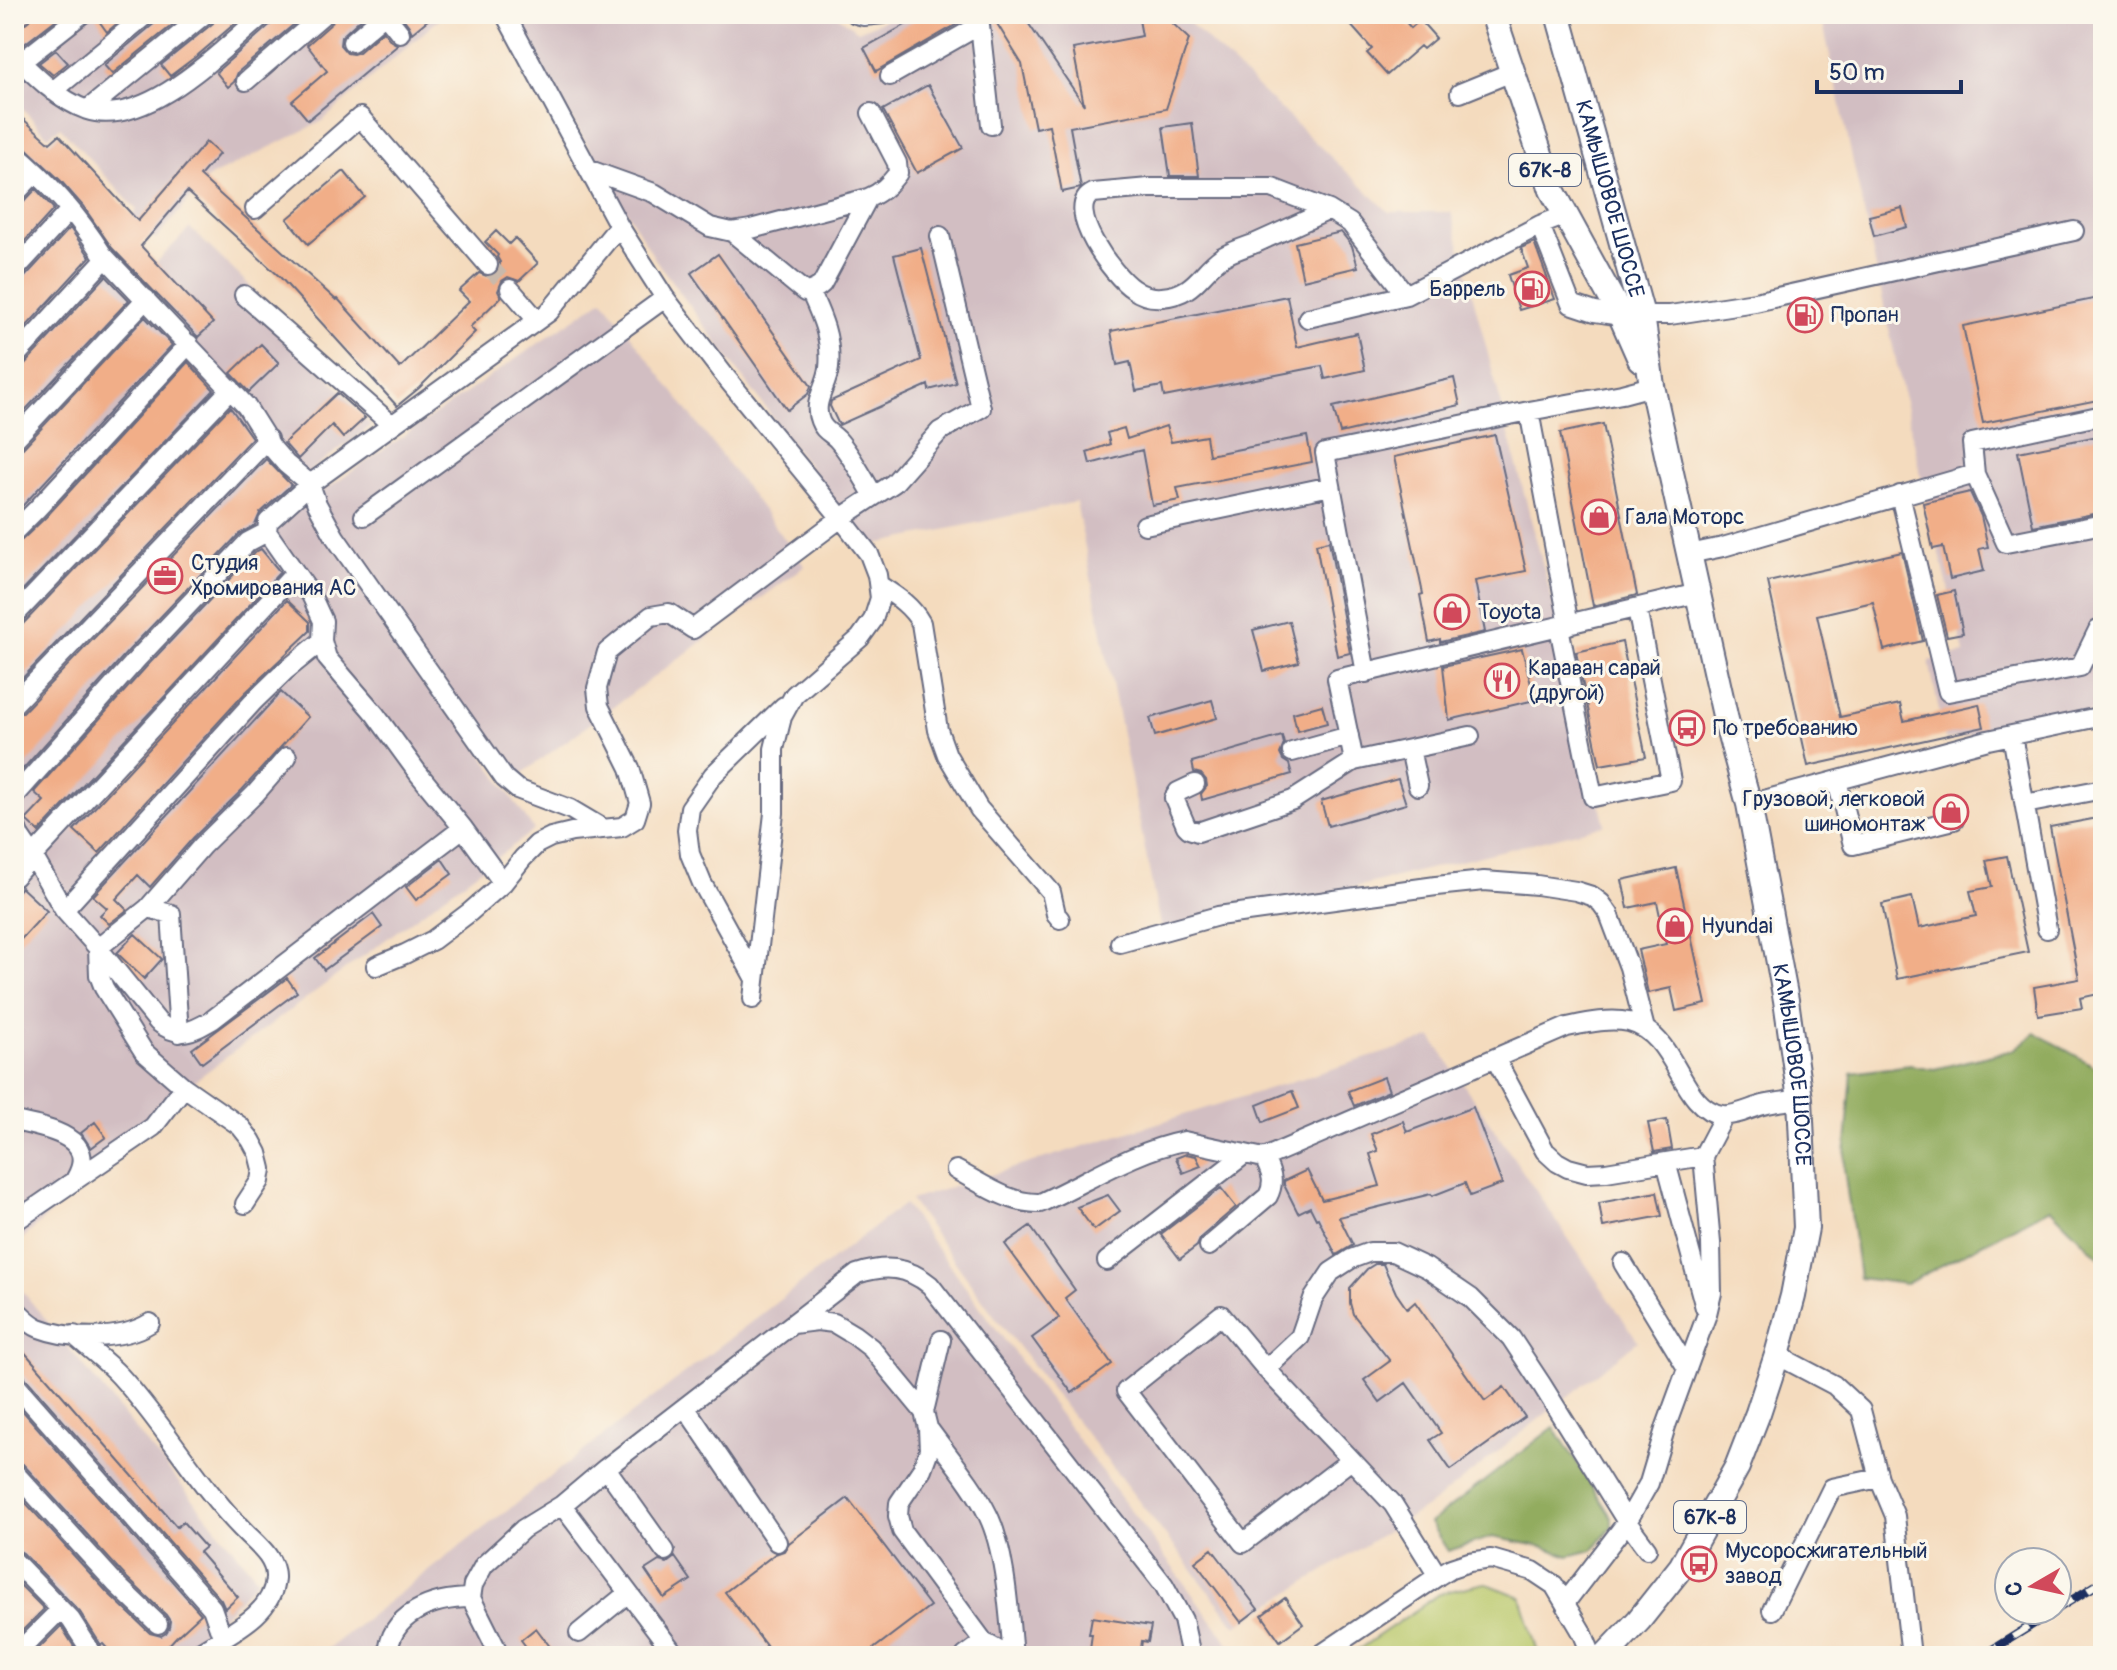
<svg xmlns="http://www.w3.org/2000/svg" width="2117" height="1670" viewBox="0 0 2117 1670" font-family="Pangolin,sans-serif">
  <rect width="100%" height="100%" fill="#fbf7ec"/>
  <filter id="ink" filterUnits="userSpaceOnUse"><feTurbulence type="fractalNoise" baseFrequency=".0125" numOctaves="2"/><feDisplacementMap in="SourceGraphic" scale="16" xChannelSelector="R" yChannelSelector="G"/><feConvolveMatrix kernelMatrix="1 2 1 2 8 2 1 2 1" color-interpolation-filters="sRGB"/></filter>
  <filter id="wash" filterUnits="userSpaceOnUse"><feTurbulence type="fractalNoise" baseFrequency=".006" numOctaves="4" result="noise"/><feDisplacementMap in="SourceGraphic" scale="32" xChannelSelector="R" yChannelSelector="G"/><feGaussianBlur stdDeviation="1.8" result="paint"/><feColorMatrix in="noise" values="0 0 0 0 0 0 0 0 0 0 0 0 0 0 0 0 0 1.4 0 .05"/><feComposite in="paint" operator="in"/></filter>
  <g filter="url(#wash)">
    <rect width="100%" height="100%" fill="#f4dbbe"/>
    <path fill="#d2bec2" d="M14 14H445L321 122 208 178 156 239 131 218 137 210 60 127 48 136 14 99Z
      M510 14H835L858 31 898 14H1180L1389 212H1451L1559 627 1605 825 1162 935 1076 502 868 546 655 259Z
      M1821 14H2103V710L1945 740 1929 661 1964 653 1919 467Z
      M14 114 44 147 58 134 126 211 112 223 153 266 190 228 251 287 371 426 296 481 309 501 603 299 805 566 512 781 323 522 534 830 186 1087 14 1247Z
      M1432 1038 1638 1341 1434 1502 1236 1626 996 1318 910 1200Z
      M904 1204 1238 1656H318Z
      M14 1281 258 1579 185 1656H14Z"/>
    <path fill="#b9c86b" stroke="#6a7c64" stroke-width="2" d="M1485 1583 1521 1597 1539 1656H1349L1441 1593Z"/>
    <path fill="#92ac5f" stroke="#566e5e" stroke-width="2" d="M2036 1033 2103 1071V1261L2050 1208 1906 1284 1859 1278 1844 1168 1852 1073 1910 1065 1934 1069 2013 1050Z
      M1554 1427 1612 1518V1527L1592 1550 1569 1556 1544 1547 1492 1537 1448 1551 1430 1523Z"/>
    <g id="blocks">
      <path fill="#f1ae88" d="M37 14H63L23 45 14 32Z
        M94 14H128L107 32Z
        M159 14H186L112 74 104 65 155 23Z
        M217 14H246L198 55 170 76 161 65 213 23Z
        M276 14H306L238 72 234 82 228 87 216 72 272 23Z
        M336 14H366L341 37 340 45 347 53 353 54 359 52 383 31 391 41 398 45 308 120 292 101 327 71 307 45 332 23Z
        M400 14H435L412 33 409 26Z
        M925 14H962L964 20 876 71 864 48Z
        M991 14H1022L1084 105 1073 49 1142 36 1138 14H1163L1189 39 1166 109 1070 127 1081 188 1062 192 1049 125 1035 128 1022 64Z
        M1341 14H1399L1411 28 1420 20 1436 38 1423 49 1420 46 1387 75 1367 53 1372 49Z
        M56 50 68 63 53 75 39 63Z
        M928 85 963 148 917 173 883 110Z
        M14 111 50 143 59 135 138 221 206 142 219 154 200 176 336 300 338 299 400 368 469 301 459 291 479 273 489 277 496 274 500 268V262L497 257 498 255 485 242 496 231 509 244 515 238 538 263 519 281 508 277 502 281 498 291 501 297 470 327 475 332 419 388 397 406 280 277 187 192 141 246 213 323 198 337 194 333 112 248 83 206 60 180 22 144 14 141Z
        M1192 123 1199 176H1170L1163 127Z
        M344 171 365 197 308 244 287 219Z
        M36 189 54 209 14 253V207L22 204Z
        M1902 208 1907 227 1874 236 1869 216Z
        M70 228 90 257 14 340V283L23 279Z
        M1341 232 1352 246 1358 267 1303 280 1295 243Z
        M1534 242 1555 299 1519 310 1508 275 1528 268 1521 248Z
        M921 248 956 383 929 390 928 385 839 425 830 406 831 401 921 360 894 255Z
        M718 254 811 386 808 394 787 410 691 273Z
        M106 276 129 300 14 422V370L23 366Z
        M1287 296 1297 347 1357 333 1365 370 1325 379 1322 366 1164 397 1162 386 1136 391 1130 362 1117 365 1111 331Z
        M2103 297V399L1983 423 1963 326Z
        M145 317 172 345 14 515V452L23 448Z
        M261 344 279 363 249 392 231 373Z
        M188 362 214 390 14 599V544L22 540 46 517Z
        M1454 378 1460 405 1340 433 1333 407Z
        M337 393 365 418 343 438 332 425 298 459 284 443Z
        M230 407 252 438 14 687V628L23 624Z
        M1603 424 1637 595 1593 606 1560 433Z
        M1166 426 1171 442 1206 436 1209 455 1307 436 1312 462 1177 488 1180 500 1152 505 1142 450 1090 464 1087 452 1110 444 1107 433 1124 428 1127 439Z
        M1495 435 1526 571 1475 581 1485 632 1440 642V639L1429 642 1420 595 1423 594 1394 457Z
        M2103 435V512L2033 526 2018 452Z
        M266 459 291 485 260 513 255 525 239 534 129 650 23 769 14 761V716L23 712Z
        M1970 492 1981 516 1988 547 1979 549 1984 571 1950 579 1943 547 1933 549 1923 503Z
        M1329 541 1350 653 1337 656 1316 544Z
        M261 549 280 572 39 832 26 820 44 801 34 792 147 666 255 552Z
        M1902 552 1923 641 1884 650 1873 602 1817 615 1840 717 1900 704 1904 721 1979 704 1984 727 1808 766 1768 582Z
        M1954 591 1963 633 1947 636 1937 595Z
        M287 600 310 622V631L245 693 99 853 74 830Z
        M1289 621 1299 662 1264 671 1253 630Z
        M1622 642 1646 757 1600 765 1576 652Z
        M1522 649 1535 700 1449 720 1443 666Z
        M281 692 308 717 242 790 193 838 150 887 138 875 116 899 127 910 109 924 100 915 107 908 93 896Z
        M1212 700 1217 718 1155 736 1150 718Z
        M1322 705 1327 723 1297 731 1293 713Z
        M1282 736 1284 744 1280 754 1283 760 1289 764 1292 774 1202 800 1201 794 1207 786 1206 780 1201 774 1194 772 1192 762Z
        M1398 779 1406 804 1328 826 1321 801Z
        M2103 817V993L2080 998 2082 1008 2038 1015 2034 987 2079 979 2050 827Z
        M2007 856 2028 952 1897 979 1882 904 1912 897 1919 928 1976 916 1970 891 1992 887 1986 860Z
        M442 859 452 874 416 900 406 887Z
        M1676 868 1706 1004 1676 1011 1671 988 1648 993 1638 950 1666 944 1657 902 1628 908 1622 880Z
        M21 887 47 911 14 947V895Z
        M373 914 382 927 324 970 315 958Z
        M135 934 162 959 144 979 117 953Z
        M287 978 297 992 202 1063 192 1049Z
        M1384 1077 1389 1091 1354 1106 1348 1091Z
        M1292 1091 1299 1108 1263 1122 1257 1105Z
        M1473 1107 1502 1184 1470 1196 1465 1183 1432 1196 1431 1194 1339 1217 1353 1245 1336 1255 1318 1218 1316 1219 1310 1207 1298 1213 1284 1185V1181L1307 1170 1322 1200 1380 1186 1370 1154 1378 1151 1371 1134 1403 1121 1407 1132Z
        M1667 1120 1672 1149 1654 1152 1648 1123Z
        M95 1122 106 1137 91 1148 81 1133Z
        M1186 1154 1196 1156 1201 1166 1183 1173 1176 1158Z
        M1221 1188 1236 1207 1201 1237 1197 1246 1180 1259 1161 1234Z
        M1657 1192 1662 1216 1603 1227 1599 1203Z
        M1108 1195 1120 1211 1094 1230 1077 1207Z
        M1030 1226 1075 1290 1065 1298 1112 1364 1072 1393 1032 1338 1059 1318 1005 1244Z
        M1375 1264H1383L1396 1293 1407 1309 1415 1302 1485 1401 1504 1387 1525 1417 1451 1470 1430 1440 1441 1433 1406 1383 1380 1402 1364 1380 1390 1361 1353 1314 1350 1303V1288L1367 1269Z
        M14 1340 177 1527 183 1522 205 1547 199 1552 238 1597 225 1609 221 1600 23 1375 14 1371Z
        M14 1401 201 1614 176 1637 159 1656H114L103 1644 101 1645 80 1612 23 1553 14 1548V1490L107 1592 150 1633 161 1636 166 1633 169 1628 170 1621 166 1615 125 1576 23 1464 14 1460Z
        M848 1498 930 1606 864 1656H774L725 1592 775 1554 784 1551 789 1543Z
        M1212 1549 1258 1609 1241 1622 1195 1562Z
        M675 1557 691 1580 664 1598 645 1570 659 1561 667 1563Z
        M18 1583 44 1609 14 1639V1587Z
        M1285 1598 1303 1624 1280 1641 1262 1615Z
        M1092 1617 1151 1626 1148 1642 1142 1641 1140 1656H1089L1092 1634H1089Z
        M61 1626 80 1656H31Z
        M536 1628 557 1656H533L521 1640Z"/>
    </g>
  </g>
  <g filter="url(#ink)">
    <use href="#blocks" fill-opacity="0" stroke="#676b80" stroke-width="2"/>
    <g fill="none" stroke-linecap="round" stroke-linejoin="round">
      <path stroke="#c9b9ab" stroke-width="18" stroke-dasharray="18 9" stroke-linecap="butt" d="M488 265 510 289"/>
      <g stroke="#676b80" stroke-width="22">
        <path id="minor" d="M385 14 400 33
          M856 14 864 16 883 14
          M14 15 15 14
          M980 25 991 125
          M352 42 385 14
          M14 55C35 76 59 100 87 110 147 129 222 49 264 14
          M21 62 82 14
          M890 76 980 25 974 14
          M246 81 324 14
          M53 91 147 14
          M1460 93 1512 72
          M87 110 205 14
          M14 153C49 182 79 217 103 255L246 406 273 449 286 464 310 484 317 504 335 537 504 778 517 789 570 809 602 828
          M590 170 654 193 710 227 732 232 751 229 868 198C882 192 889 185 898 173L897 163 871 113
          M14 195 35 173
          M255 209 360 117 488 265
          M1329 210C1305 221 1280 232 1256 243 1245 247 1232 251 1222 257 1199 273 1196 294 1162 297 1151 298 1141 295 1133 289 1114 277 1062 208 1093 193L1149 188H1272L1329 210 1350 223 1406 295
          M1540 225 1571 304 1595 312 1621 316
          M619 226 665 298 724 375 841 518 869 554 877 575 880 598 873 620 860 638 794 695 782 717 774 749V813L753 999
          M732 232 805 292C812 291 817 289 822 284L868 198
          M14 271 70 210
          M510 289 537 320
          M810 291C822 317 832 339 829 368 827 387 812 402 820 421 823 430 831 433 837 439 851 454 863 478 874 496
          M244 295 392 425
          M1642 315H1670L1755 302 2074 231
          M1308 318 1406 295 1540 225 1566 215
          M14 358 106 258
          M1529 411 1569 625
          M2103 415 1972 443 1975 474 2006 543 2103 524
          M14 440 146 299
          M1900 495 1948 692 2080 667 2098 630 2103 629
          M364 516 665 298
          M1145 525 1331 486
          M14 532 37 509 189 344
          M1689 554 1723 547 1975 474
          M879 585C896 596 911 605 921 623L938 730 947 755 979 809 1051 892 1056 914 1060 919
          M14 616 231 389
          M1559 627 1593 797 1671 781 1637 609
          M1366 673 1325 453 1529 411 1622 394 1652 386
          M14 704 268 439
          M2012 735 2047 929
          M1410 749 1418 786
          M1292 752 1349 736
          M1354 761 1337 679 1698 593
          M1837 781 1853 845 1954 820
          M1195 784 1178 792 1174 798 1186 826 1189 829 1198 832 1293 800 1354 761 1470 736
          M14 797 138 658 248 542 267 532
          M1749 804 1988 740 2103 716
          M2025 804 2103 789
          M14 821 20 837 33 856 295 573
          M463 828 418 773 375 714 327 658 322 641 323 621 311 595 267 532 268 522 310 484 549 312 619 226 505 14
          M14 877 33 856 64 910 98 948 99 975 104 988 144 1052 184 1087 240 1126 251 1140 258 1153 262 1169 260 1181 245 1204
          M148 908 202 846 255 794 287 757
          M64 910 254 701 285 671 322 641
          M1120 943 1218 916 1436 886 1484 881 1537 885 1576 891 1592 896 1601 903 1609 914 1629 967 1645 1029
          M376 966 405 954 433 940 470 912 503 883 523 858 537 844 551 837 572 832 622 827 635 819 640 803 630 768 599 706 597 688 607 652 651 616 669 613 693 629 841 518 894 483 940 431 981 408 940 236
          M755 979 702 883 690 854 687 830 690 808 713 775 784 706
          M179 1033 171 914 148 908 98 948 158 1022C179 1039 191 1032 212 1020L463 828 503 883
          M1495 1058 1545 1151 1557 1162 1568 1168 1587 1173 1606 1172 1703 1156
          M14 1121C42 1127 100 1136 76 1178
          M1666 1162 1705 1308
          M956 1170C983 1184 1009 1204 1040 1203 1087 1182 1133 1151 1184 1141L1264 1158 1567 1027C1587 1023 1609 1018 1629 1022 1678 1034 1679 1108 1722 1115 1734 1117 1751 1108 1763 1105 1775 1102 1788 1101 1800 1099
          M14 1222 153 1127 184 1087
          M1209 1246 1268 1196C1276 1181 1270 1171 1264 1158
          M1107 1261 1245 1154
          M1623 1263 1687 1368
          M14 1308C22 1315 29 1324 39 1328 70 1340 121 1341 150 1323
          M793 1324 817 1321 834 1323 854 1335 871 1348 924 1412 928 1428 929 1450 922 1469 899 1503 898 1516 902 1531 984 1642 1009 1656
          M74 1335C89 1349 106 1361 120 1376 164 1424 196 1482 242 1529 255 1543 276 1557 275 1578 273 1618 221 1636 194 1656
          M1777 1355 1834 1385 1861 1410 1879 1478 1895 1516 1911 1656
          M1266 1369 1300 1337 1313 1299 1331 1272 1351 1259 1370 1252H1393L1427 1268 1471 1298 1511 1338 1542 1385 1627 1522 1647 1549
          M14 1383 212 1608 223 1639
          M685 1407 777 1542
          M924 1412 941 1340
          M928 1428C948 1456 973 1484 988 1515 1006 1552 1009 1615 1013 1656
          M1351 1460 1243 1543 1126 1391 1221 1315 1266 1369 1393 1504 1438 1576
          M606 1468 665 1551
          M14 1472 116 1584 158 1624
          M562 1505 676 1656
          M14 1561 71 1620 94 1656
          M1565 1603 1627 1522 1649 1483 1666 1426 1707 1314 1712 1293 1711 1243 1703 1156 1724 1116
          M1772 1610 1832 1488 1879 1478
          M579 1633 628 1593
          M14 1656 60 1610
          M388 1656C389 1613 434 1598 471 1598
          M500 1656 471 1598 473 1585 484 1565 523 1529 562 1505 606 1468 857 1274C885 1265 907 1266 930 1285L1164 1585 1183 1620 1191 1656
          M965 1656 984 1642
          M1319 1656 1438 1576 1451 1568 1469 1562 1491 1559 1533 1571 1554 1585 1583 1634 1592 1656"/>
      </g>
      <g stroke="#676b80" stroke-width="28">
        <g id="major">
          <path d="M1493 14 1552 190 1621 316 1640 359"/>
          <path id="s1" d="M1558 14 1642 315 1652 386 1670 468 1726 720 1749 804 1786 1000 1800 1099 1806 1228 1793 1296 1777 1355 1758 1413 1737 1467 1681 1567 1639 1620 1605 1656"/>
        </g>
      </g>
      <use href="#minor" stroke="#fff" stroke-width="18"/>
      <use href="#major" stroke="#fff" stroke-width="24"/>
      <g stroke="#1b2f5e" stroke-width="9">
        <path id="rail" d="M2057 1609 2103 1581
          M1982 1656 2056 1610"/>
      </g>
      <use href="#rail" stroke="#fbf7ec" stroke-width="6" stroke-dasharray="18" stroke-linecap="butt"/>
    </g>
  </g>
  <defs>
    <g id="fuel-ring" transform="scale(1.8)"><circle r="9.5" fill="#fbf7ec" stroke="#d1495b" stroke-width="1.5"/><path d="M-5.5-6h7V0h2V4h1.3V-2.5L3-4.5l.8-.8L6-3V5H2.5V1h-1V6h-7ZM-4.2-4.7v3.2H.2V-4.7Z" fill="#d1495b"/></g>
    <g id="shop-ring" transform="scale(1.8)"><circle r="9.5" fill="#fbf7ec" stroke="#d1495b" stroke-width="1.5"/><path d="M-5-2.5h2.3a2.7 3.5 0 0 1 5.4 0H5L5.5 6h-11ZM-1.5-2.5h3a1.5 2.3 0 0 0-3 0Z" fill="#d1495b"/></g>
    <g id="office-ring" transform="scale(1.8)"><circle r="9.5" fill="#fbf7ec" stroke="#d1495b" stroke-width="1.5"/><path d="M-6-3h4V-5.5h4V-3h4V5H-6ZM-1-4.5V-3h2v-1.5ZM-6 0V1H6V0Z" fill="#d1495b"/></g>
    <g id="restaurant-ring" transform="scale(1.8)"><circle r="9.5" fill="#fbf7ec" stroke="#d1495b" stroke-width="1.5"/><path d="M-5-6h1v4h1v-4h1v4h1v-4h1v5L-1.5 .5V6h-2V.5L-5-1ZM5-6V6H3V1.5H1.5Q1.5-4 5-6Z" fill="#d1495b"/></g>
    <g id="bus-ring" transform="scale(1.8)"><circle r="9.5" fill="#fbf7ec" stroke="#d1495b" stroke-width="1.5"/><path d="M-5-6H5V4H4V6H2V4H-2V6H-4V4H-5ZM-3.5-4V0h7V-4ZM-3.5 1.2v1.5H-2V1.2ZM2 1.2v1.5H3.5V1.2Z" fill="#d1495b"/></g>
  </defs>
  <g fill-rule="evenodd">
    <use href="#fuel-ring" x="1532" y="289"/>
    <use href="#fuel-ring" x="1805" y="315"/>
    <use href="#shop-ring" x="1599" y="517"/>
    <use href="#office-ring" x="165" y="576"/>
    <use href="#shop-ring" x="1452" y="612"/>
    <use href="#restaurant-ring" x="1502" y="681"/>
    <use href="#bus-ring" x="1687" y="728"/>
    <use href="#shop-ring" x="1951" y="812"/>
    <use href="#shop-ring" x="1675" y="926"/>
    <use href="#bus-ring" x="1699" y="1564"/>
  </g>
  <g text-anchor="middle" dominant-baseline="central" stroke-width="6" stroke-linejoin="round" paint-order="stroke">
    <g fill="#fbf7ec" stroke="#5e6b89" stroke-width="2">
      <rect x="1509" y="154" width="72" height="32" rx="6"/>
      <rect x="1674" y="1501" width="72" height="32" rx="6"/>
    </g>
    <g font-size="20" font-weight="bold" fill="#1b2f5e">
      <text x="1545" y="170">67К-8</text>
      <text x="1710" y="1517">67К-8</text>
    </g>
    <g font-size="22" fill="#1b2f5e" stroke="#fbf7ec">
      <text stroke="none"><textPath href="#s1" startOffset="192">КАМЫШОВОЕ ШОССЕ</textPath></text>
      <text stroke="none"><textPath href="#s1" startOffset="1078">КАМЫШОВОЕ ШОССЕ</textPath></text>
    </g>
    <g font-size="22" fill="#1b2f5e" stroke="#fbf7ec" text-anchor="start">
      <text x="1506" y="289" text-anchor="end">Баррель</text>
      <text x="1831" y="315">Пропан</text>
      <text x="1625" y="517">Гала Моторс</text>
      <text x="191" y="563">Студия<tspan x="191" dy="25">Хромирования АС</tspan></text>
      <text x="1478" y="612">Toyota</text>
      <text x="1528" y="668">Караван сарай<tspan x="1528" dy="25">(другой)</tspan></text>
      <text x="1713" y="728">По требованию</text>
      <text x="1925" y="799" text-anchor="end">Грузовой, легковой<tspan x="1925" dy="25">шиномонтаж</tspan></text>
      <text x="1701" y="926">Hyundai</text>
      <text x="1725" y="1551">Мусоросжигательный<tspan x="1725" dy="25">завод</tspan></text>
    </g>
  </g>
  <rect width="2117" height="1670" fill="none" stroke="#fbf7ec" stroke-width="48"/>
  <g transform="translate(2033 1586) rotate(261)"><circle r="38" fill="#fbf7ec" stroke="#a1a7b3" stroke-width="2"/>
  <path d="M0-6L14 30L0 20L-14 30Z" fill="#d1495b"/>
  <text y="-12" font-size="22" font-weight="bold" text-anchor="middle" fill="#1b2f5e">С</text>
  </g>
  <path d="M1817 80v12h144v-12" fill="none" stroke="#1b2f5e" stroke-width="4"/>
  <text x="1829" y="80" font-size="24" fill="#1b2f5e" stroke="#fbf7ec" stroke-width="6" paint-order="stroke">50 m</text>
</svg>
